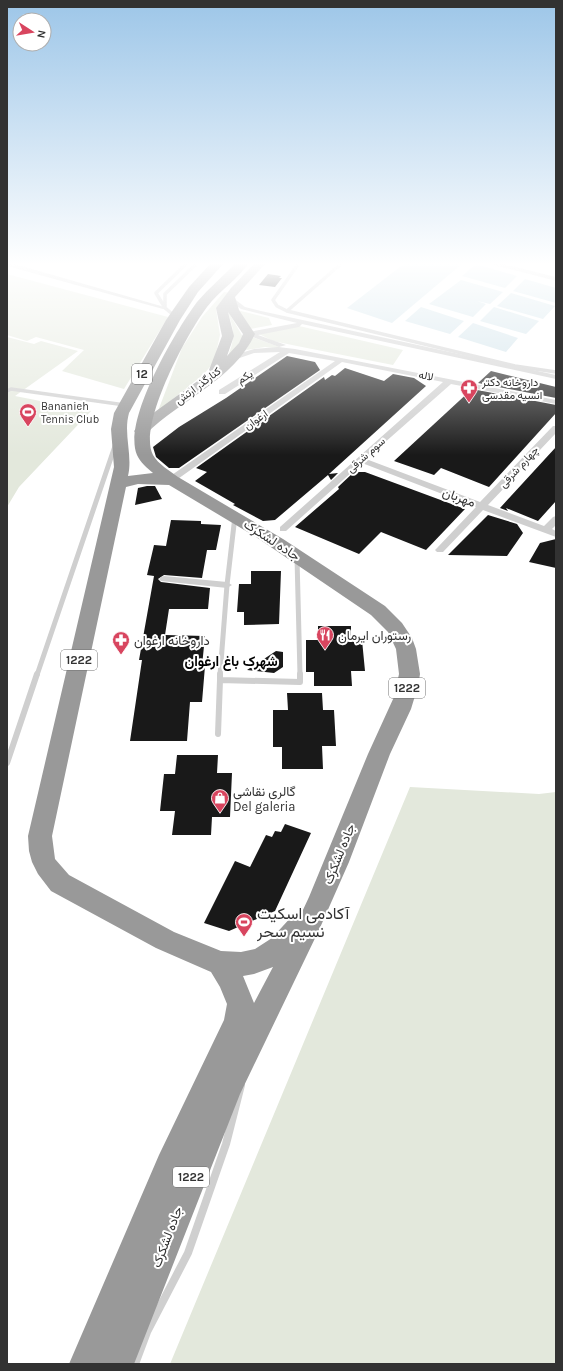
<svg xmlns="http://www.w3.org/2000/svg" width="563" height="1371" viewBox="0 0 563 1371" font-family="Karla,Vazirmatn,sans-serif">
  <rect width="100%" height="100%" fill="#fff"/>
  <path fill="#e3e8dc" d="M7 274 168 317 124 389 62 371 84 350 36 337 27 341 7 335Z
    M224 292 230 293 216 309 220 335 214 362 204 374 158 411 182 348 202 317Z
    M226 308 243 337 240 345 228 356C236 336 234 328 226 308Z
    M237 310 269 318 272 325 250 329Z
    M299 326 403 350 393 365 292 345 273 341 259 334Z
    M7 337 34 344 41 341 78 351 15 396 91 411 19 487 7 507Z
    M252 337 285 349 265 347 246 350Z
    M410 787 539 794 556 792V1364H170Z"/>
  <path fill="#cde1e9" d="M405 263H463L392 323 347 308Z
    M476 264 517 276 505 288 462 276Z
    M525 279 556 288V303L513 291Z
    M461 280 503 292 490 304 477 301 486 304 473 317 429 304Z
    M511 293 555 306 543 319 497 306Z
    M421 307 464 321 450 334 405 321Z
    M494 307 539 321 526 334 480 321Z
    M473 323 518 338 506 352 458 337Z"/>
  <path fill="#191919" d="M268 274 281 276 279 278H282L275 287 259 285Z
    M287 356 315 362 320 370 179 468H169L156 457 153 447 179 427 226 398Z
    M345 368 384 381 393 374 414 378 426 386 329 474 338 473 331 480 328 475 275 520 263 521 233 505 235 504 195 481 207 472 196 468 324 377 325 380 332 375 335 376Z
    M491 371 556 387V398L478 383Z
    M472 389 556 405V413L489 487 441 468 434 475 394 461Z
    M556 447V501L538 521 506 508 508 511 500 508Z
    M354 472H365L465 509 426 550 381 532 359 554 295 527 339 489 338 487Z
    M147 486H155L162 499 135 505 138 488Z
    M488 515 517 524 523 533 507 556 448 555Z
    M171 520 201 521V524L221 525 216 550H207L202 578 164 575 158 579 161 582 210 588 208 609H169L165 635 205 636 202 666H205L202 702H190L187 741H130L142 660H139L154 576 147 575 154 545 166 546Z
    M556 539V568L529 562 540 543Z
    M251 571H281L279 624 244 625V612H237L239 584H251Z
    M318 626H351V640H362L365 671H351L352 686H314V672H306V640H318Z
    M276 651 283 652V667L274 673 247 670Z
    M287 693H322L323 710H334L336 746H322L323 769H282V747H273V710H288Z
    M177 755H218L217 773H232L230 817H212L211 835H172L175 811H160L164 774H175Z
    M285 824 311 833 275 911 229 931 204 923 235 861 250 867 266 835 272 837 275 831 281 832Z"/>
  <g fill="none" stroke-linecap="round" stroke-linejoin="round">
    <path stroke="#cfcfcf" stroke-width="3.5" d="M299 263 273 300 277 306 287 311 515 366 556 372
      M493 263 556 279
      M165 307V294L197 263
      M287 311 342 263
      M176 317 165 308 156 293 187 263
      M7 391 11 389 125 405"/>
    <path stroke="#cfcfcf" stroke-width="5" d="M297 558 300 675
      M37 675 115 446
      M220 675 227 585 235 516"/>
    <path stroke="#cfcfcf" stroke-width="6" d="M220 674V680L300 682V674
      M218 734 220 680
      M7 763 37 674"/>
    <path stroke="#cfcfcf" stroke-width="8" d="M135 1364 147 1332 188 1253 226 1144 241 1085"/>
    <path fill="#cfcfcf" fill-rule="evenodd" d="M7 263H11L168 308 163 309 7 266Z
      M228 297H232L245 307 261 311 556 375V379L302 324 299 327 258 335 286 345 279 347 245 334 249 332 297 323 241 309 228 299Z
      M278 347 295 349 556 400V404L451 384 366 459 480 502 553 426H556V433L488 505 544 526 553 517 556 516V525L552 529 556 531V537L483 510 443 552H437L435 550 437 548 476 507 362 463 286 531H280V527L443 382 342 362 175 481H169V477L335 361 289 353 225 394H219V390L280 352 254 353 231 361H228V357L254 349Z
      M164 576 227 582 232 585 227 588 161 581 159 579 161 577Z"/>
    <path fill="#aaa" fill-rule="evenodd" d="M255 263H266L235 297 239 310 255 334C234 380 180 400 146 434H136L134 431 145 419 210 372 209 370 222 336 216 308 231 288ZM228 312 243 334 239 343 227 356 234 336Z"/>
    <path fill="#999" fill-rule="evenodd" d="M211 263H224L198 292 180 320 129 413C123 434 133 455 128 476L153 473C147 468 140 462 137 455 122 421 176 330 197 302 209 288 223 276 236 263H249C237 280 219 291 207 307 188 332 137 425 153 455 158 464 170 471 178 477L283 539 385 606 402 623 412 638 416 649 420 674 418 686 411 709 390 754 349 862 319 930 240 1094 134 1364H69L159 1155 224 1020 227 1004 220 987 211 972 156 948 51 891 38 874 32 862 29 851 28 836 114 467 111 429 114 413 166 320 189 287ZM138 484 169 485 256 537 371 615 388 632 396 649 399 674 394 697 368 754 309 897 302 912 293 915 272 938 255 949 241 952 221 951 174 932 69 875 55 859 52 836 126 487ZM273 967 254 1003 243 976 254 974Z"/>
  </g>
  <linearGradient id="sky" x2="0" y2="1"><stop stop-color="#9dc6e8"/><stop offset="0.58" stop-color="#fff"/><stop offset="1" stop-color="#fff" stop-opacity="0"/></linearGradient>
  <rect width="563" height="455" fill="url(#sky)"/>
  <defs>
    <g id="pharmacy-pin" transform="scale(0.9)"><path d="M0 17L-7.5 6A9.5 9.5 0 1 1 7.5 6Z" fill="#d8455f" stroke="#fff"/><path d="M-2-6h4v4h4v4h-4v4h-4v-4h-4v-4h4Z" fill="#fff"/></g>
    <g id="stadium-pin" transform="scale(0.9)"><path d="M0 17L-7.5 6A9.5 9.5 0 1 1 7.5 6Z" fill="#d8455f" stroke="#fff"/><path d="M0-5a6.5 5 0 1 0 0 10a6.5 5 0 1 0 0-10ZM-3.5-1.8h7v3.6h-7Z" fill="#fff"/></g>
    <g id="restaurant-pin" transform="scale(0.9)"><path d="M0 17L-7.5 6A9.5 9.5 0 1 1 7.5 6Z" fill="#d8455f" stroke="#fff"/><path d="M-5-6h1v4h1v-4h1v4h1v-4h1v5L-1.5 .5V6h-2V.5L-5-1ZM5-6V6H3V1.5H1.5Q1.5-4 5-6Z" fill="#fff"/></g>
    <g id="shop-pin" transform="scale(0.9)"><path d="M0 17L-7.5 6A9.5 9.5 0 1 1 7.5 6Z" fill="#d8455f" stroke="#fff"/><path d="M-5-2.5h2.3a2.7 3.5 0 0 1 5.4 0H5L5.5 6h-11ZM-1.5-2.5h3a1.5 2.3 0 0 0-3 0Z" fill="#fff"/></g>
  </defs>
  <g fill-rule="evenodd">
    <use href="#pharmacy-pin" x="469" y="388"/>
    <use href="#stadium-pin" x="28" y="412"/>
    <use href="#restaurant-pin" x="325" y="635"/>
    <use href="#pharmacy-pin" x="121" y="640"/>
    <use href="#shop-pin" x="220" y="798"/>
    <use href="#stadium-pin" x="244" y="922"/>
  </g>
  <g text-anchor="middle" dominant-baseline="central" stroke-width="4" stroke-linejoin="round" paint-order="stroke">
    <g font-size="11" fill="#323232" stroke="#fff">
      <text transform="translate(426 376) rotate(11)">لاله</text>
      <text transform="translate(245 377) rotate(-32)">یکم</text>
      <text transform="translate(198 386) rotate(-37)">کنارگذر ارتش</text>
      <text transform="translate(256 420) rotate(-35)">ارغوان</text>
      <text transform="translate(366 455) rotate(-42)">سوم شرقی</text>
      <text transform="translate(519 467) rotate(-47)">چهارم شرقی</text>
    </g>
    <g font-size="11" fill="#323232" stroke="#fff" text-anchor="start">
      <text x="482" y="382">داروخانه دکتر<tspan x="482" dy="13">انسیه مقدسی</tspan></text>
      <text x="41" y="406">Bananieh<tspan x="41" dy="13">Tennis Club</tspan></text>
    </g>
    <g fill="#fff" stroke="#707070" stroke-width="1">
      <rect x="132" y="364" width="20" height="20" rx="3"/>
      <rect x="61" y="650" width="36" height="20" rx="3"/>
      <rect x="389" y="678" width="36" height="20" rx="3"/>
      <rect x="173" y="1167" width="36" height="20" rx="3"/>
    </g>
    <g font-size="12" font-weight="bold" fill="#323232">
      <text x="142" y="374">12</text>
      <text x="79" y="660">1222</text>
      <text x="407" y="688">1222</text>
      <text x="191" y="1177">1222</text>
    </g>
    <g font-size="13" fill="#323232" stroke="#fff">
      <text transform="translate(459 497) rotate(20)">مهربان</text>
      <text transform="translate(272 540) rotate(33)">جاده لشکرک</text>
      <text transform="translate(339 854) rotate(-68)">جاده لشکرک</text>
      <text transform="translate(167 1237) rotate(-69)">جاده لشکرک</text>
    </g>
    <g font-size="13" fill="#323232" stroke="#fff" text-anchor="start">
      <text x="338" y="635">رستوران ايرمان</text>
      <text x="134" y="640">داروخانه ارغوان</text>
      <text x="233" y="791">گالرى نقاشى<tspan x="233" dy="15">Del galeria</tspan></text>
    </g>
    <g font-size="14" font-weight="bold" fill="#000" stroke="#fff">
      <text x="231" y="661">شهرک باغ ارغوان</text>
    </g>
    <g font-size="16" fill="#323232" stroke="#fff" text-anchor="start">
      <text x="257" y="913">آکادمی اسکیت<tspan x="257" dy="18">نسیم سحر</tspan></text>
    </g>
  </g>
  <rect width="563" height="1371" fill="none" stroke="#323232" stroke-width="16"/>
  <g transform="translate(32 32) rotate(102)"><circle r="19" fill="#ffffff" stroke="#adadad"/>
  <path d="M0-3L7 15L0 10L-7 15Z" fill="#d8455f"/>
  <text y="-6" font-size="11" font-weight="bold" text-anchor="middle" fill="#323232">N</text>
  </g>
</svg>
